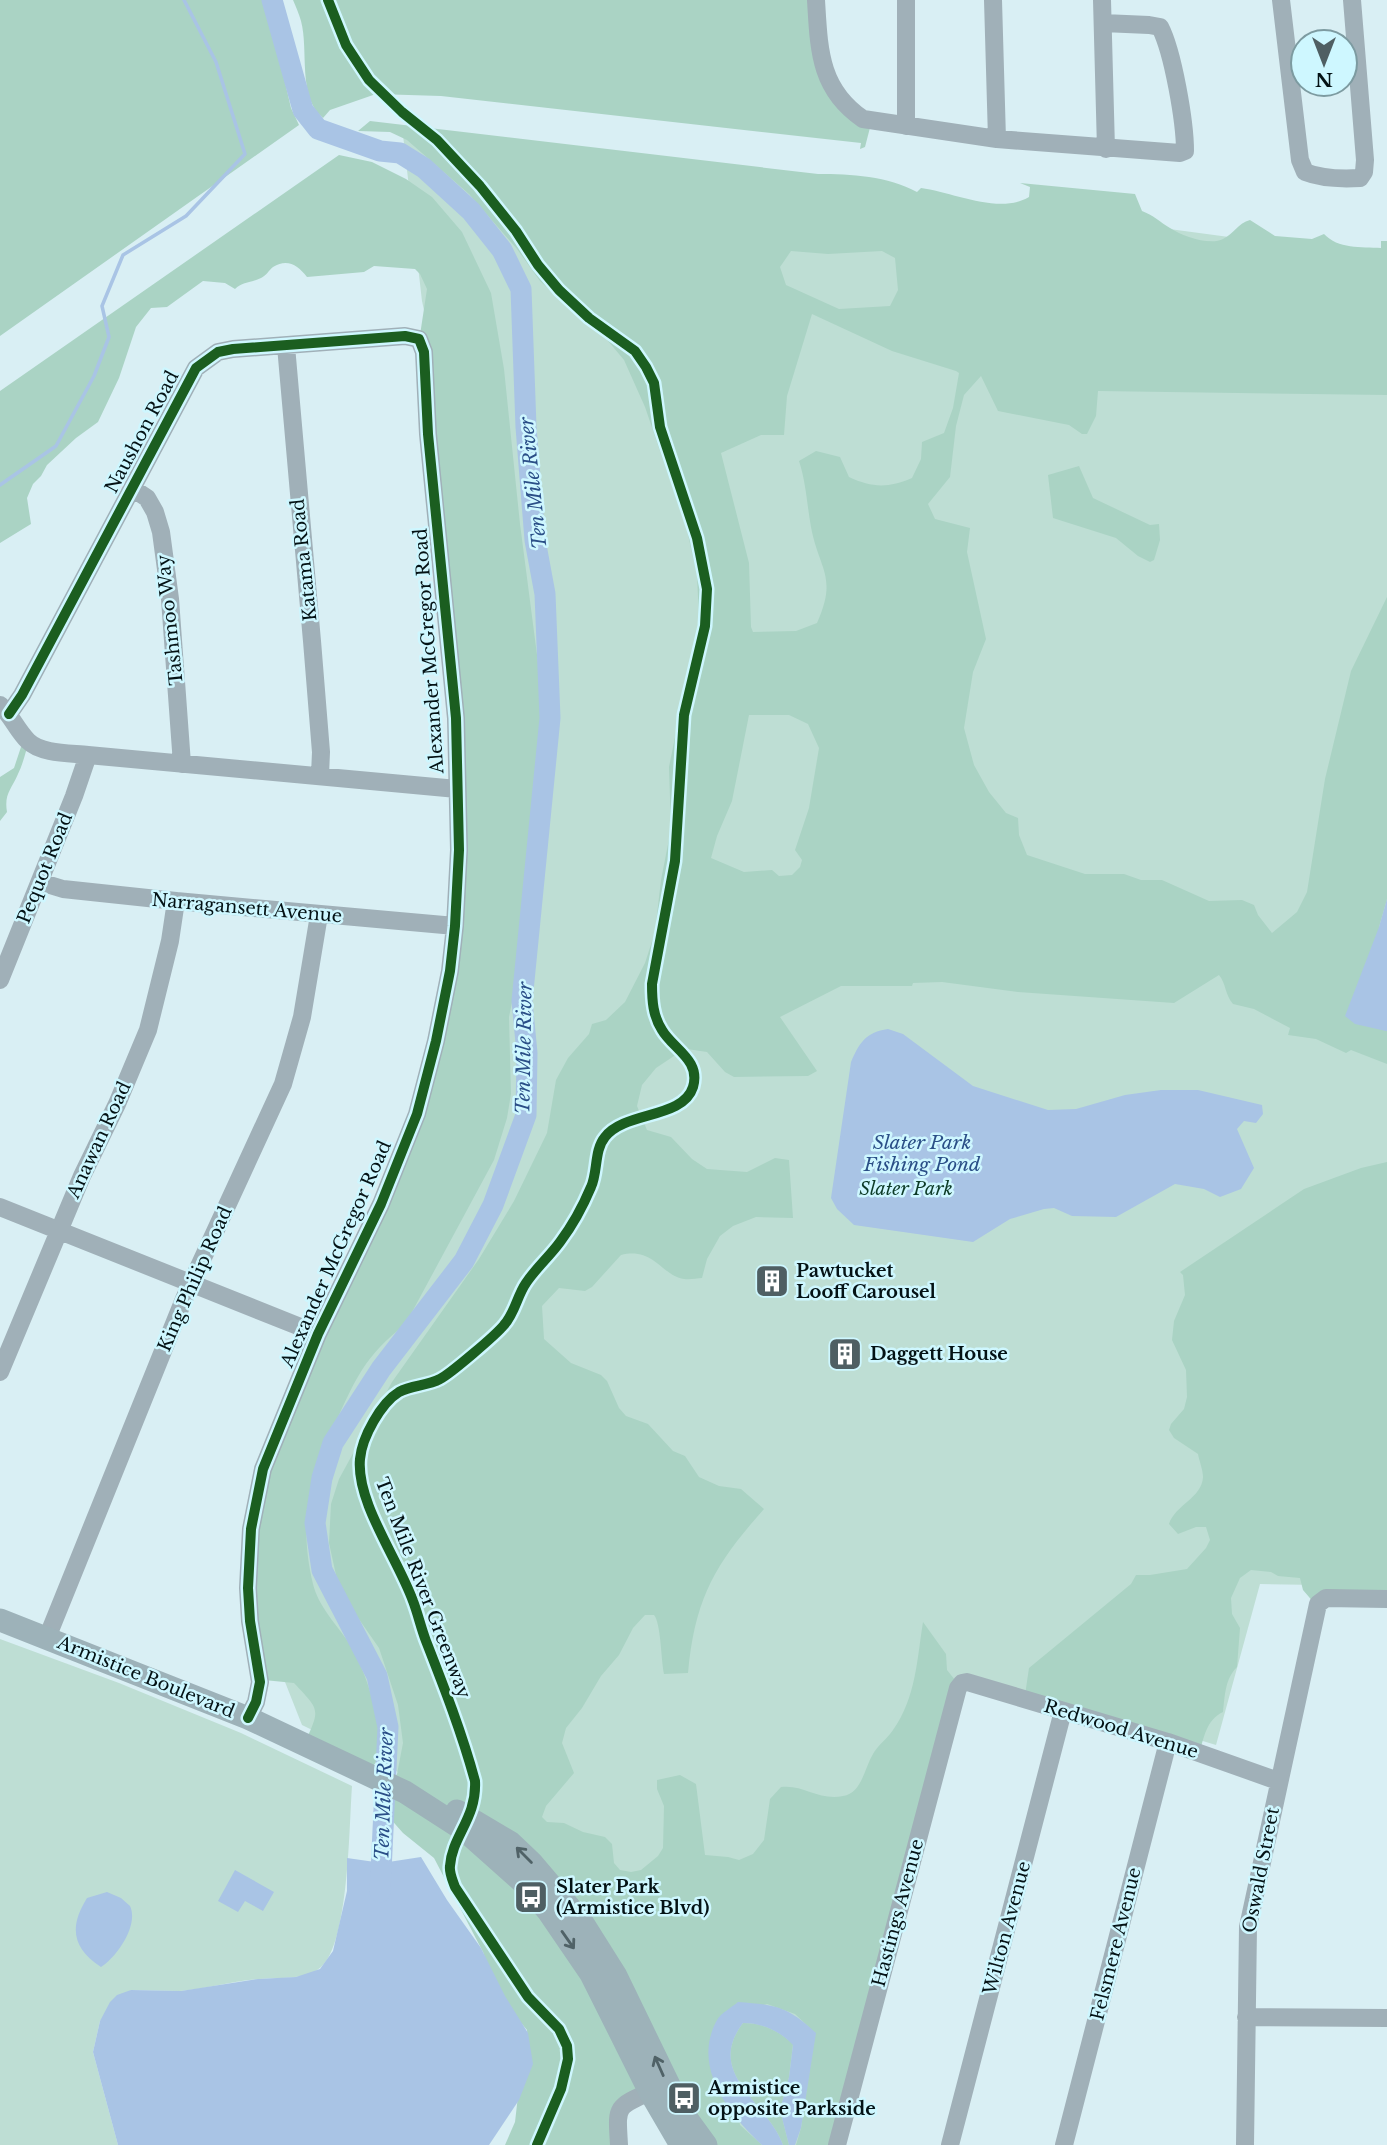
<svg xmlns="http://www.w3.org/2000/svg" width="1387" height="2145" viewBox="0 0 1387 2145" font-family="'Libre Baskerville',serif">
  <rect width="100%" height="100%" fill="#d9eff4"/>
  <path fill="#beded4" d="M403 135 849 186 1370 256 1387 257V1586L1260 1584 1216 1745 1027 1688 1025 1695 967 1680 827 2145H729L496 1820 302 1725 270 1644 265 1565 457 982 438 375 422 301Z
    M0 1639 119 1683 241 1733 352 1786C349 1826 349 1943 321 1967 305 1981 278 1977 259 1979 232 1981 206 1989 180 1991 164 1991 147 1990 131 1990L100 2021 93 2052 118 2145H0Z"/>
  <path fill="#aad3c4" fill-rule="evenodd" d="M0 0H266L291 108 299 125 0 336Z
    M293 0H814L837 93 873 116 865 147 860 149 861 143 441 96 376 94 330 110 323 118C297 97 309 50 301 21 299 14 296 7 293 0Z
    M370 121 818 174C851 174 888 176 917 192L921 188C953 192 999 215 1029 197L1030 187 1020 183 1135 194 1142 211C1153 215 1160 222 1170 228 1182 236 1210 246 1223 239 1234 234 1238 223 1250 220L1275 236 1312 239 1324 234C1338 249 1361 247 1381 248V241H1387V395L1098 391 1096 416 1087 434H1082L1069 425 998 411 981 376 964 395 956 426 950 477 928 504 935 519 970 528 967 552 986 639 973 672 964 728 974 765 989 792 1006 813 1018 818 1019 835 1027 855 1085 874H1124L1141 880H1162L1209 901 1242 900 1254 905 1258 915 1272 933 1297 912 1307 892 1325 779 1351 671 1387 597V899L1379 927 1387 1031V1064L1351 1050 1346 1053 1316 1039 1288 1035 1290 1028 1254 1009 1233 1004C1225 995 1226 983 1219 975L1174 1003 1018 992 942 982 913 983 912 986H841L780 1017 817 1071 808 1076 734 1077 725 1072 707 1052 687 1049 674 1056 656 1068 642 1085 637 1106 647 1130 671 1137 692 1159 707 1169 747 1172 775 1158 789 1160 793 1218 756 1217 733 1226 720 1236 707 1259 702 1278C697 1278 690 1280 684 1279 662 1276 654 1247 621 1255L592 1287 585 1291 559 1288 542 1306 544 1339 571 1363 601 1375 607 1381 619 1408 626 1416 648 1424 673 1451 685 1456 699 1477 719 1486 741 1489 764 1509C715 1564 695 1598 688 1673L664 1674C661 1660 661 1623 654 1615H645L633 1628 619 1655 601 1676 582 1708 566 1728 562 1743 574 1773 546 1806 542 1817 547 1822 564 1823 583 1832 605 1837 612 1844 614 1863 620 1870 631 1872 641 1870 658 1856 663 1848 664 1806 657 1789V1780L680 1775 696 1784 705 1855 728 1857 739 1860 753 1854 764 1840 770 1799 781 1787C803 1784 819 1801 843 1796 862 1793 864 1769 873 1754 878 1745 887 1739 893 1730 916 1698 917 1659 923 1622L946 1654 947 1670 955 1680 835 2145H796L801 2128 815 2033 795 2014 767 2004 718 2019 740 2125 762 2145H715L686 2107 628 2102 619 2145H505L515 2122 518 2096 529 2068 527 2030 497 1994 483 1952 434 1858 403 1833 388 1816 384 1797 389 1785 397 1774 403 1743 398 1705 379 1648 347 1602 336 1575 329 1543 331 1504 339 1479 392 1382 479 1259 514 1201 547 1133 556 1080 568 1058 589 1034 592 1024 606 1020 625 1002 645 963 655 932 661 880 671 829 669 767 699 619 697 575 687 530 645 407 624 360 603 335 584 322 540 281 517 249 469 194 407 140 390 132 358 131ZM791 251 828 254 882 251 895 258 898 290 890 306 839 309 786 285 780 267ZM812 314 892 351 956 371 959 373 953 408 944 433 922 442 921 459 912 478C889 488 872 488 849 477L840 457 816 451 799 461C806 482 807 505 811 527 819 570 838 576 817 623L796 631 753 632 751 627 749 563 721 453 761 435H784L787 396ZM749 715H789L808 724 819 748 809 808 795 850 802 860 800 867 792 875 779 876 772 870 744 872 711 858 717 836 732 801Z
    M339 155 372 162 406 179 432 197 462 232 491 293 504 369 520 524 543 701 541 785 535 871 525 938 509 1017 511 1094 507 1118 494 1160 405 1325C365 1355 355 1380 335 1424 310 1481 298 1521 313 1584 318 1606 337 1625 349 1643 364 1665 388 1735 377 1760 375 1764 371 1769 368 1773L305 1742C321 1708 319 1710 294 1683L264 1680 251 1630 256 1499 386 1195 434 1045 459 826 420 335 427 289 420 274 415 269 374 266 364 272 307 277C298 266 288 258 273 267 269 270 266 276 261 278 251 283 242 282 235 289L225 283 203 281 167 307 151 308 136 327 119 378 98 422 76 438 47 465 41 476 33 484 27 498 31 524 0 543V391Z
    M1079 466 1093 498 1150 525 1159 524 1160 540 1154 560 1150 562 1138 556 1116 538 1053 518 1048 475Z
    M29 740C26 751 23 764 18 774 11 790 4 794 7 812L0 821V777L14 768 21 747Z
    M1387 1162V1599L1315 1604 1303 1590 1300 1578 1278 1576 1271 1572 1251 1570 1240 1578 1231 1598 1232 1614 1240 1628 1237 1667C1225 1679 1225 1695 1223 1712 1206 1720 1204 1738 1199 1754L1025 1695 1029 1668 1131 1584 1136 1575H1150L1187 1569 1206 1548 1210 1540 1206 1527H1196L1178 1534 1169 1524C1175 1505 1202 1498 1203 1477 1203 1470 1199 1460 1198 1454L1174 1438 1169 1430 1171 1424 1184 1409 1187 1397 1186 1370 1172 1340 1174 1321 1185 1295 1183 1275 1180 1272 1304 1189 1361 1168Z
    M743 2023C763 2023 779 2031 793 2044L789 2077 780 2110 789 2145H783C768 2102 704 2075 743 2023Z"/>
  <path fill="#a9c4e5" d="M1387 899V1031H1386L1355 1024 1345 1016 1379 927Z
    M888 1029 903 1034 973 1086 1048 1110 1076 1109 1125 1095 1161 1090H1198L1262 1105 1263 1114 1256 1123 1244 1121 1237 1129 1254 1168 1241 1189 1220 1197 1204 1189 1175 1184 1116 1217 1072 1216 1054 1208 1044 1209 1010 1219 973 1242 854 1225 837 1209 831 1198 851 1062C859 1043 866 1032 888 1029Z
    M421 1857 447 1900 481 1948 505 1996 528 2033 533 2064 519 2100 489 2145H118L93 2052 100 2021 110 2002 117 1995 131 1990 181 1991 258 1979 296 1977 320 1969 333 1951 347 1891V1858L382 1863Z
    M235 1870 274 1892 263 1911 245 1901 238 1912 218 1901Z
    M107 1892 121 1898 130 1906C139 1925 117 1957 101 1967 72 1948 69 1927 87 1898Z
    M738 2002C776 2005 787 2006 816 2033L801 2128 795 2145H789L780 2110 789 2077 793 2045C780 2031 762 2023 743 2023 704 2075 768 2102 783 2145H762C729 2114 691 2067 717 2020 721 2013 731 2008 738 2002Z"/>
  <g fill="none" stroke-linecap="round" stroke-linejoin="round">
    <path stroke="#a9c4e5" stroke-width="3.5" d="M0 485 56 446 94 376 109 337 102 306 123 255 186 216 245 154 216 62 184 0"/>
    <path stroke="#a9c4e5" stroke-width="21" d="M272 0 303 110 318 129 380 151 400 153 424 168 471 211 502 250 521 289 526 427 535 540 545 594 550 718 522 1001 527 1053 526 1115 493 1205 464 1261 381 1369 333 1443 322 1478 315 1523 322 1570 377 1676 388 1727 380 1892"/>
    <path stroke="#a0b0b8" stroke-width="18" d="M816 0C819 49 819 89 863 119L997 139 1180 153 1185 151C1185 122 1173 52 1160 27L1149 25 1103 23
      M906 0V126
      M993 0 997 139
      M1102 0 1106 149
      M1281 0 1300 160 1305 172C1320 178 1343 179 1360 178L1364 172 1365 160 1352 0
      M286 346 312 641 321 752 320 775
      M132 488 147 498 155 512 161 532 170 599 182 764
      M0 705C11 715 17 730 28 741 41 754 70 753 88 755L457 789
      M9 714 22 695 196 368 218 352 233 349 405 336 419 339 424 352 428 434 456 718 459 850 455 926 450 971 436 1041 417 1114 381 1204 318 1334 263 1469 251 1529 248 1588 250 1621 260 1682 256 1702 248 1718
      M40 882 63 889 176 901 455 926
      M0 980 74 796 88 755
      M0 1207 318 1334
      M0 1372 82 1176 117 1104 148 1030 170 941 176 901
      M47 1638 184 1299 283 1084 302 1017 319 915
      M1246 2017 1387 2018
      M619 2145C617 2108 614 2107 650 2092
      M837 2145 958 1688 962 1683 967 1682 1168 1742 1278 1781
      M950 2145 1063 1711
      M1064 2145 1168 1742
      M1245 2145 1248 1927 1318 1604 1326 1598 1387 1599"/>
    <path stroke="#9db2b9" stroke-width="23" d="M0 1620 248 1718 405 1792 464 1830 527 1886 548 1911 591 1974 650 2092 681 2145
      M457 1811 511 1843 531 1862 582 1922 616 1976 682 2112 706 2145"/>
    <g stroke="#cef7ff" stroke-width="15">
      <path id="cycleway" d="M328 0 346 45 369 80 402 112 437 140 480 186 516 231 538 265 559 290 589 318 635 351 646 367 654 383 660 427 697 538 707 589 705 626 684 715 675 861 652 984C652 1001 653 1016 662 1030 673 1049 701 1060 693 1087 683 1119 625 1111 605 1137 594 1150 598 1172 591 1187 583 1206 572 1226 560 1242 549 1257 536 1268 526 1283 517 1296 515 1313 504 1325 496 1335 450 1374 440 1379 427 1386 412 1385 399 1392 381 1403 362 1437 360 1459 356 1502 398 1559 413 1601 418 1614 421 1628 426 1641 444 1687 462 1733 475 1781 477 1818 452 1836 450 1866 449 1873 453 1881 455 1887L528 1997 559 2029 567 2046 568 2059 561 2089 537 2145
        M9 714 22 695 196 368 218 352 233 349 405 336 419 339 424 352 428 434 456 718 459 850 455 926 450 971 436 1041 417 1114 381 1204 318 1334 263 1469 251 1529 248 1588 250 1621 260 1682 256 1702 248 1718"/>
    </g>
    <use href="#cycleway" stroke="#1b5e20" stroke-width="10"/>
  </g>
  <defs><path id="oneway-shaft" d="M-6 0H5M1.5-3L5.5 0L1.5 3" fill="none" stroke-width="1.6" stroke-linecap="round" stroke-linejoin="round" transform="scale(1.75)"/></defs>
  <g stroke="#506267">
    <use href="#oneway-shaft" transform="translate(524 1855) rotate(-135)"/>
    <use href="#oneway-shaft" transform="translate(568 1940) rotate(55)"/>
    <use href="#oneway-shaft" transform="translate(659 2066) rotate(-114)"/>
  </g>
  <defs>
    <g id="building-square" transform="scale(1.75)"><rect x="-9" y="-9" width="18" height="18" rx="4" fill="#4f5f63" stroke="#cef7ff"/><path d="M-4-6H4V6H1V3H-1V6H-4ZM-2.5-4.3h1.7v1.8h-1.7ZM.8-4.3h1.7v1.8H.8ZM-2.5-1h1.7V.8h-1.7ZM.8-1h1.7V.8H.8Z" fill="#fff"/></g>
    <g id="bus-square" transform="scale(1.75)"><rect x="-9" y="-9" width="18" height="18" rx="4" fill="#4f5f63" stroke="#cef7ff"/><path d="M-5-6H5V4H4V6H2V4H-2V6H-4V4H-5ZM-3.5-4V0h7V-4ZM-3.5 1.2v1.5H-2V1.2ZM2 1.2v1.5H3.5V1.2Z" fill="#fff"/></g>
  </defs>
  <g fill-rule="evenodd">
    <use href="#building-square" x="772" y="1281"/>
    <use href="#building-square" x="845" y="1354"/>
    <use href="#bus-square" x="531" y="1897"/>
    <use href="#bus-square" x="684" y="2098"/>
  </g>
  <g text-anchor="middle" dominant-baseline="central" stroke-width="5" stroke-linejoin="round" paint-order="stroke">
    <g font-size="18" fill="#041215" stroke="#cef7ff">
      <text transform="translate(142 432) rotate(-62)">Naushon Road</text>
      <text transform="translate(304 560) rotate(-96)">Katama Road</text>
      <text transform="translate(170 620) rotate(-96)">Tashmoo Way</text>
      <text transform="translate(429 651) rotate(-94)">Alexander McGregor Road</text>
      <text transform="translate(45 868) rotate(-68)">Pequot Road</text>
      <text transform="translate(247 908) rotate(5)">Narragansett Avenue</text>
      <text transform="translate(99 1140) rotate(-65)">Anawan Road</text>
      <text transform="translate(336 1254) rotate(-66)">Alexander McGregor Road</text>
      <text transform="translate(195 1279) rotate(-66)">King Philip Road</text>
      <text transform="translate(423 1588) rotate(69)">Ten Mile River Greenway</text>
      <text transform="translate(146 1677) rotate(22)">Armistice Boulevard</text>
      <text transform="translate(1121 1729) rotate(17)">Redwood Avenue</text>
      <text transform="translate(1261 1870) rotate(-79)">Oswald Street</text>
      <text transform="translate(898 1913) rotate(-75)">Hastings Avenue</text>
      <text transform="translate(1007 1928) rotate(-75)">Wilton Avenue</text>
      <text transform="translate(1116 1944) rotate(-76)">Felsmere Avenue</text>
    </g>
    <g font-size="18" font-style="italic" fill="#0d3b27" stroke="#cef7ff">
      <text x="906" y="1189">Slater Park</text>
    </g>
    <g font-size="18" font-weight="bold" fill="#041215" stroke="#cef7ff" text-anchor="start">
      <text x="796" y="1271">Pawtucket<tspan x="796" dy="21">Looff Carousel</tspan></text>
      <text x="870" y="1354">Daggett House</text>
      <text x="556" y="1887">Slater Park<tspan x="556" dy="21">(Armistice Blvd)</tspan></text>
      <text x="708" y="2088">Armistice<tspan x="708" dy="21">opposite Parkside</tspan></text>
    </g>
    <g font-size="19" font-style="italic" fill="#2a4e87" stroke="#cef7ff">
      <text transform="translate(533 483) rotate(-96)">Ten Mile River</text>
      <text transform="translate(524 1048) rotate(-89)">Ten Mile River</text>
      <text x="922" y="1142">Slater Park<tspan x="922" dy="22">Fishing Pond</tspan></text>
      <text transform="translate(384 1794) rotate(-88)">Ten Mile River</text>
    </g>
  </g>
  <g transform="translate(1324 63) rotate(180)"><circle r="33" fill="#cef7ff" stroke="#7d9ba1" stroke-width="2"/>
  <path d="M0-5L12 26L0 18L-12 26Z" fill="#4f5f63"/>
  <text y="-10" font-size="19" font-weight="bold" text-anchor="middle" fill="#041215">N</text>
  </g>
</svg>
